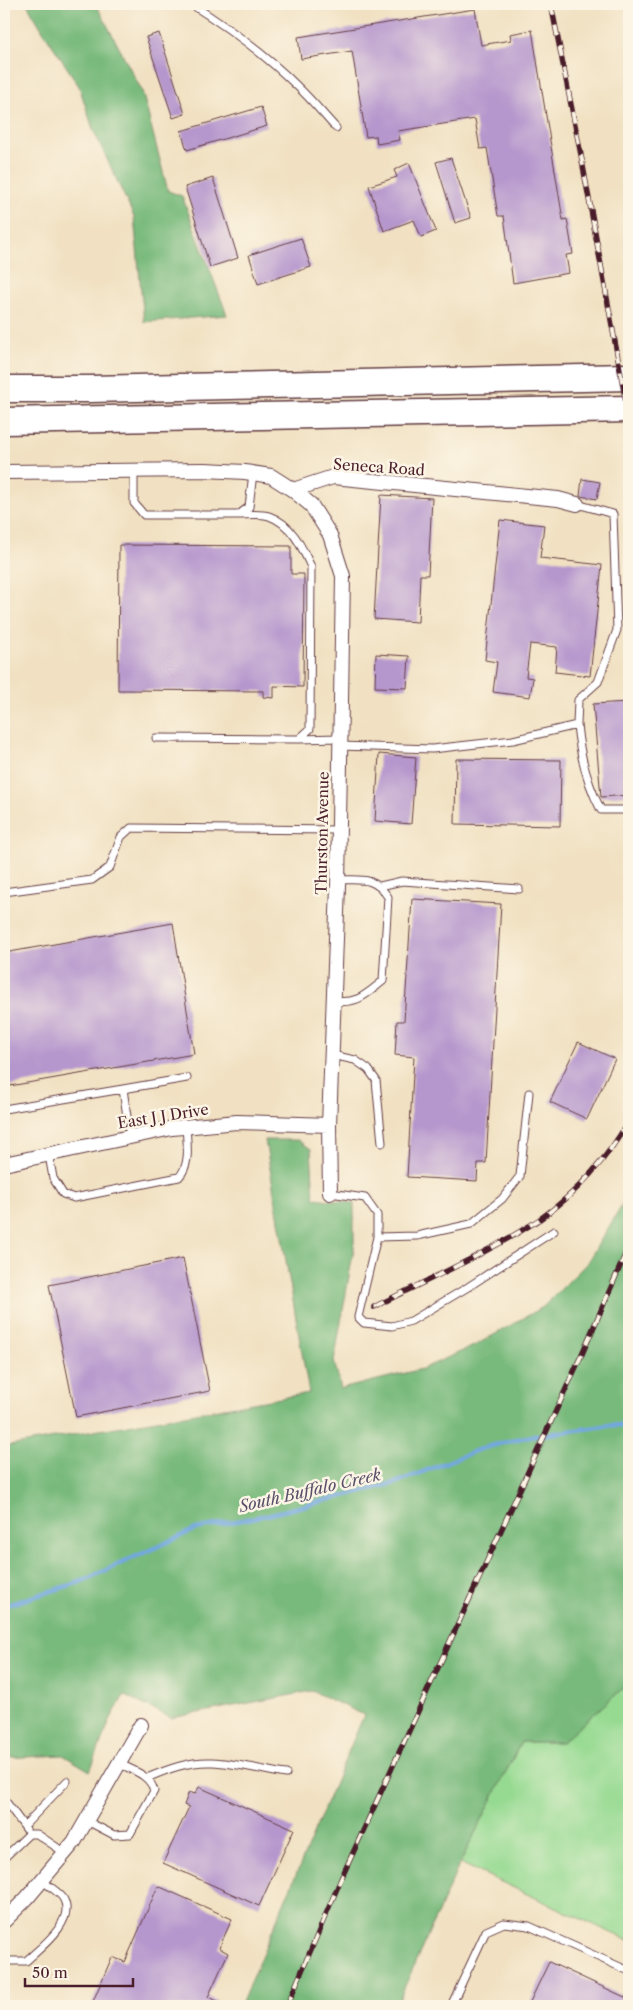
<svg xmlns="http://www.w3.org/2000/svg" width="633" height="2010" viewBox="0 0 633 2010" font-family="'Libre Caslon Text',serif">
  <rect width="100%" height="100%" fill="#fcf5e5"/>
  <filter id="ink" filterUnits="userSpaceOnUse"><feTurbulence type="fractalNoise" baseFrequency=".02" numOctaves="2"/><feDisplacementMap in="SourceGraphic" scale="10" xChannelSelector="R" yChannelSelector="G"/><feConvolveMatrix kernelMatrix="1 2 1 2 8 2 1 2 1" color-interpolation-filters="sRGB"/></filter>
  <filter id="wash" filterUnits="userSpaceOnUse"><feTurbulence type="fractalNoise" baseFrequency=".0096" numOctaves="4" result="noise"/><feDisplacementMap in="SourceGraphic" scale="20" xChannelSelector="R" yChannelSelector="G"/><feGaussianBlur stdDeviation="1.12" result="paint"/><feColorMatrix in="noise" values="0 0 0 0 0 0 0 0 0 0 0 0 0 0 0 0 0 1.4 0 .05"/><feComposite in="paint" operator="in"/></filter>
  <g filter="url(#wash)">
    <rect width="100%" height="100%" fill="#f1e1c2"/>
    <path fill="#96da92" stroke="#707c5e" d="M629 1683V1941L460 1863 521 1742H562Z"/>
    <path fill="#78ba7c" stroke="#616c54" d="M27 4H81L98 8 142 91 168 191 182 196 227 315 144 322 134 217 93 129 79 86 43 31Z
      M265 1140H298L311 1149 314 1198 354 1203V1248L334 1361 341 1389 422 1369 476 1345 543 1307 586 1264 620 1209 629 1188V1683L562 1742H521L460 1863 396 2006H240L364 1715 312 1691 171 1718 124 1695 110 1720 90 1771 63 1755 4 1758V1447L309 1393Z"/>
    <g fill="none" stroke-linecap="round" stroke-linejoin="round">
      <path stroke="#72a7df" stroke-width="4.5" d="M4 1606 80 1582 196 1529 267 1515 395 1483 480 1449 521 1438 611 1425 629 1426"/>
    </g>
    <g id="blocks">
      <path fill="#b697cd" d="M475 9 481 45 511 40 510 34 532 30 563 220 567 219 573 254 566 255 569 273 513 283 504 216H498L487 148 480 149 475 119 398 131 400 140 377 144 376 136 366 137 352 51 301 59 298 37Z
        M159 33 185 114 173 118 146 37Z
        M261 107 267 126 187 150 181 131Z
        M451 158 471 218 455 223 436 162Z
        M409 163 436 231 421 237 414 220 384 231 369 186 397 177 394 170Z
        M213 178 238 258 210 267 185 187Z
        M301 238 311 267 258 284 249 255Z
        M582 479 600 482 597 499 580 496Z
        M381 495 432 498 428 575H420L418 622 374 619Z
        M500 520 544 525 540 558 602 565 590 676 555 672 557 647 530 644 526 677 533 678 530 697 493 692 497 662 485 660Z
        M119 545 291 546V574H304L303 687 274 686V698L263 697V691L118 690Z
        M376 654 409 656 407 688 375 687Z
        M629 702V795L601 797 593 704Z
        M379 754 416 757 411 824 375 821Z
        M456 759 561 760 560 826 455 824Z
        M412 899 501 904 486 1163H478L477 1181 407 1177 414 1057 395 1055 397 1021H404Z
        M173 923 194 1054 4 1087V953Z
        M578 1042 615 1059 587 1119 550 1102Z
        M183 1258 210 1391 76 1417 49 1285Z
        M199 1787 294 1829 259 1906 163 1863 189 1807 184 1805 189 1792 195 1794Z
        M158 1886 232 1919 219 1948 228 1953 208 1997 229 2006H91L112 1957 125 1962Z
        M549 1962 629 1999V2006H528Z"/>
    </g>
  </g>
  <g filter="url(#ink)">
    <use href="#blocks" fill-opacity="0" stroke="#633c42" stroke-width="1"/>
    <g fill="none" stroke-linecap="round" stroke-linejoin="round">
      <g stroke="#633c42" stroke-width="9">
        <path id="lane" d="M191 4C229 28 266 55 297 86 311 99 323 114 336 128
          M134 471V503L144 515H238L249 507 253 473
          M577 725C580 755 587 784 601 810H628
          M156 738 299 739 310 729 311 567C302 547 292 524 269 516 260 513 247 515 238 515
          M299 739 340 738
          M340 746 432 749 513 740 577 725 578 700 598 682 617 630 613 514 577 504
          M380 886 402 881 519 889
          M4 892 92 880 110 867 121 837 131 828 339 830
          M334 1001C358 1004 365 995 383 981L388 897C374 876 361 880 338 880
          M332 1055 355 1060 368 1069 376 1080 382 1143
          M123 1089 187 1078
          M4 1109 123 1089 130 1137
          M49 1155 53 1178 63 1194 74 1198 179 1177C191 1164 187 1144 186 1127
          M330 1193 365 1198 377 1215V1237L417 1236 471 1224 502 1199 520 1176 529 1093
          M377 1237 358 1317 364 1323 392 1326 411 1321 468 1287 554 1231
          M147 1778C168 1769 189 1761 212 1762 236 1763 262 1770 286 1774
          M4 1799 26 1829
          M87 1821 114 1835 130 1834 154 1791C150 1775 134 1771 120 1764
          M24 1826 67 1781
          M4 1858 29 1834H37L65 1853
          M4 1958 10 1961H26C40 1948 77 1921 63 1898 59 1892 48 1886 42 1880
          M451 2006 486 1931 504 1923 529 1926 629 1971"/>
      </g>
      <g stroke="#633c42" stroke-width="16">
        <path id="street" d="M4 472 205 470 245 472 271 476 293 490 311 505 330 535 343 576 338 886 329 1125 330 1193
          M293 490 333 477 558 499 577 504
          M4 1164 172 1128 237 1122 329 1125
          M4 1921 27 1898 74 1842 141 1725"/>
      </g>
      <g stroke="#633c42" stroke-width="29">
        <path id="highway" d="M4 389H90L629 377
          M4 421 629 409"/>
      </g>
      <use href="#lane" stroke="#fff" stroke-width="7"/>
      <use href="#street" stroke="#fff" stroke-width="14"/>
      <use href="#highway" stroke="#fff" stroke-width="26"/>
      <g stroke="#4a1f2b" stroke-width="5.5">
        <path id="rail" d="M551 4 581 155 629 419
          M374 1307C429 1279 488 1253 540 1219 576 1194 608 1158 629 1120
          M287 2006 341 1879 582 1354 629 1246"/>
      </g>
      <use href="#rail" stroke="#fcf5e5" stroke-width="4" stroke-dasharray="11" stroke-linecap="butt"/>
    </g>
  </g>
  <g text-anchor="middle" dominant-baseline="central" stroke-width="5" stroke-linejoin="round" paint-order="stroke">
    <g font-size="15" fill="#4a1f2b" stroke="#fcf5e5">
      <text transform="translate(379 467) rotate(4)">Seneca Road</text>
      <text transform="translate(322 833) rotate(-89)">Thurston Avenue</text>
      <text transform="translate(163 1116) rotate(-9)">East J J Drive</text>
    </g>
    <g font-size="16" font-style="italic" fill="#584f6a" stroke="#fcf5e5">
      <text transform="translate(310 1490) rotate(-13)">South Buffalo Creek</text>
    </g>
  </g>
  <rect width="633" height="2010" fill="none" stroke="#fcf5e5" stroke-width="20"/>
  <path d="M25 1978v8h108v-8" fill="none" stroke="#4a1f2b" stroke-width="2.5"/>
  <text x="32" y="1978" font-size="15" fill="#4a1f2b" stroke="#fcf5e5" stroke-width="4" paint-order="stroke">50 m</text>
</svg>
